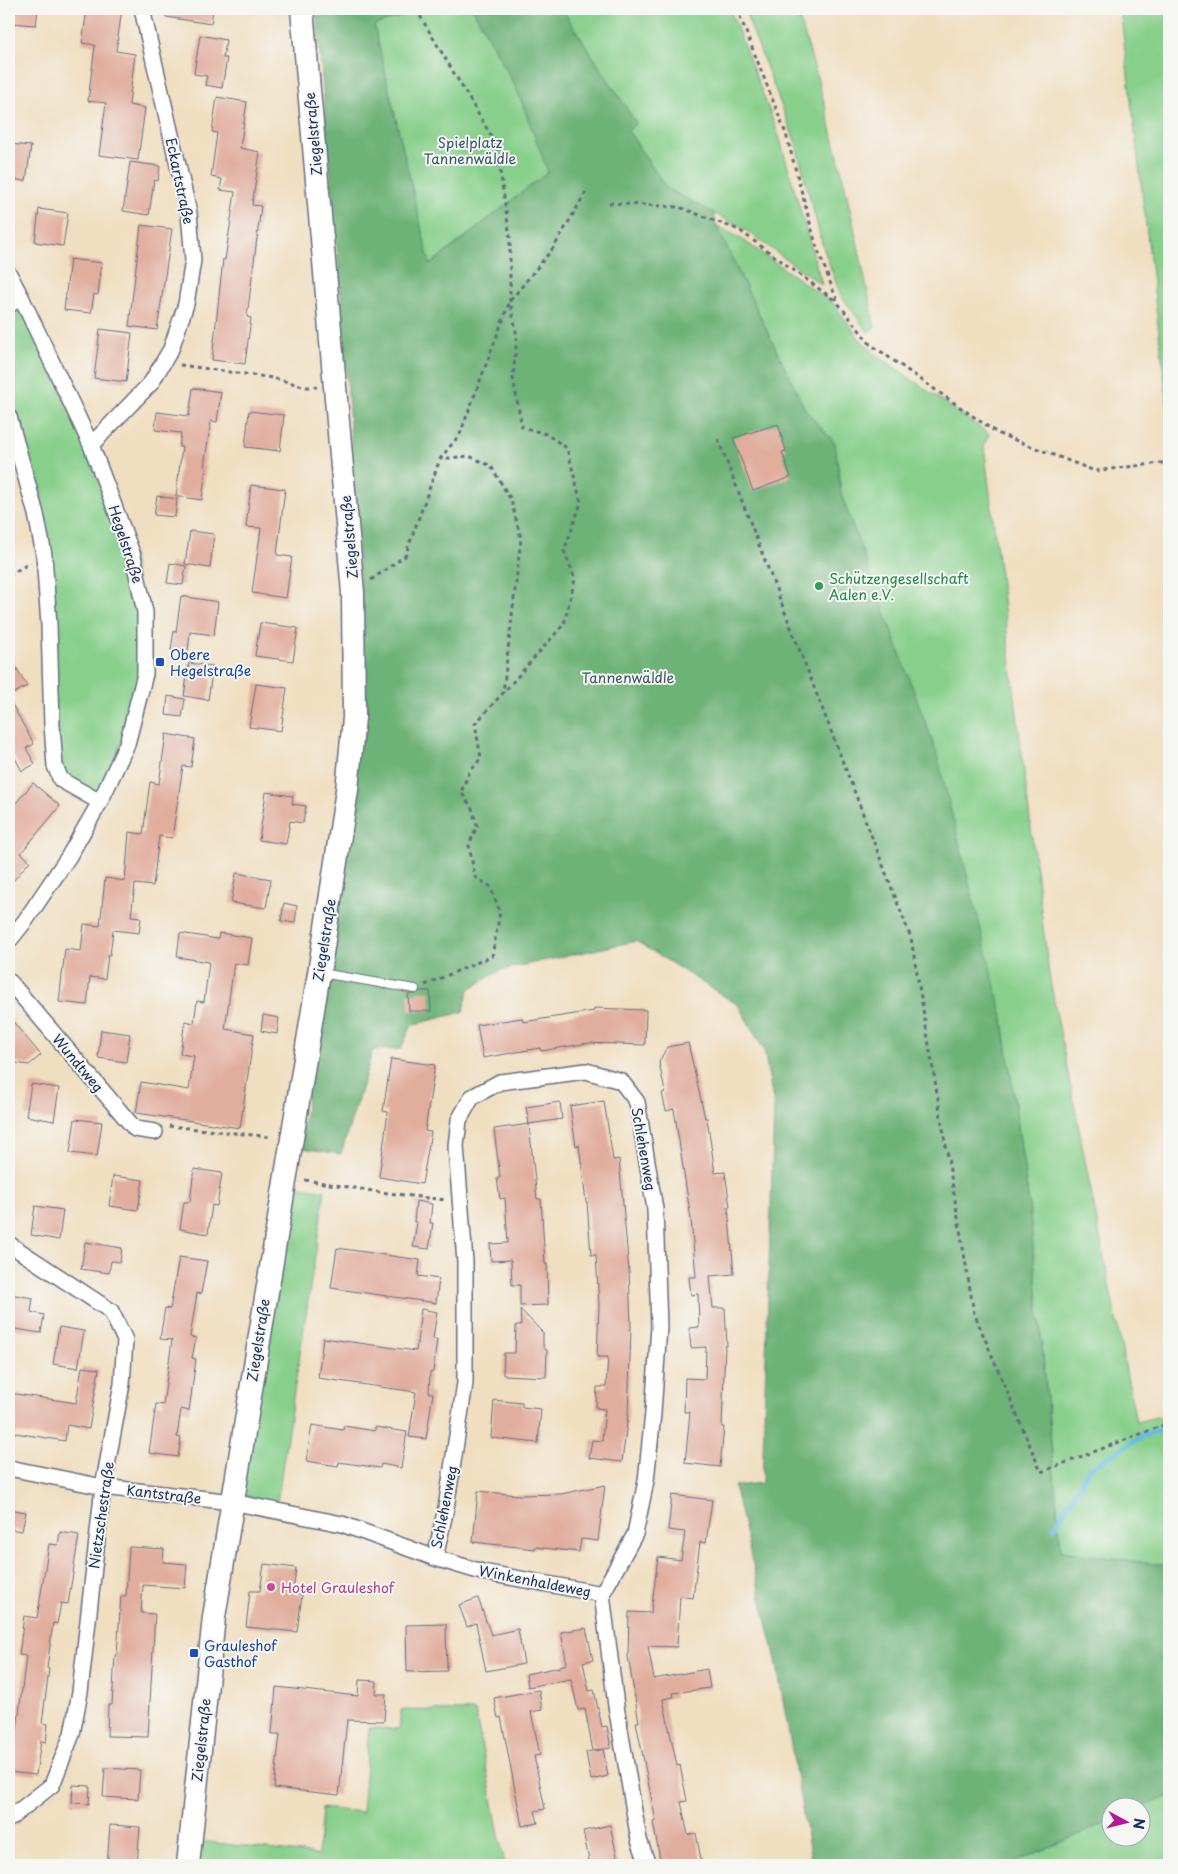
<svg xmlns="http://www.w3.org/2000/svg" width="1178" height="1874" viewBox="0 0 1178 1874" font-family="'Playpen Sans',sans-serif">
  <rect width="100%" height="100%" fill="#f6f6f2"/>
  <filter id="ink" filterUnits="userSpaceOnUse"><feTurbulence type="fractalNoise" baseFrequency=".02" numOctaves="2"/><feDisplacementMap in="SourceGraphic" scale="10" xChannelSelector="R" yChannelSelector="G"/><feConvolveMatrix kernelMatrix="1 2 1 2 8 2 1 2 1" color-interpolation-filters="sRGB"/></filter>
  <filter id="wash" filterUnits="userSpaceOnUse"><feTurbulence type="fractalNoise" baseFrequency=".0096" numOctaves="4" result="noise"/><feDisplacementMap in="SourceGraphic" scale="20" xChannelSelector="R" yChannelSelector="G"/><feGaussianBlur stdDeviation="1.12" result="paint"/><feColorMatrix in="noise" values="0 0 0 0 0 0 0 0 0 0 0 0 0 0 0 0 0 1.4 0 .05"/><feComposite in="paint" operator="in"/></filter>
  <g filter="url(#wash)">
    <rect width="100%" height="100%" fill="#f0dec0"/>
    <path fill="#87cf8b" stroke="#517f74" d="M425 9H473L517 90 549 172 429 265 374 25Z
      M562 9H730L779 136 822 285 744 229 666 188 628 131 636 123Z
      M744 9H796C831 113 853 220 875 327L868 332 841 296 823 247 795 141Z
      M1120 9H1169V416Z
      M716 225 743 240 834 304 859 338 877 355 989 434 984 445 1049 975 1136 1422 1169 1414V1566L1061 1551 1029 1204 1002 1014 841 494 835 443 806 412Z
      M21 297 133 556 145 675 100 802 61 780 44 555 9 417V305Z
      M291 1185 325 1191 277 1502 241 1495Z
      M401 1710 475 1711 505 1865H196L199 1841 318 1855 322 1808 362 1812 369 1728 399 1729Z
      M1169 1796V1865H1008L1110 1821V1836H1140L1141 1808Z"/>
    <path fill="#6db277" stroke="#44706a" d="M316 9H425L374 25 430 265 548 172 517 90 473 9H562L636 123 628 131 666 188 714 213 716 225 806 411 835 443 841 494 936 751 1002 1014 1029 1204 1061 1551 1169 1566V1796L1141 1808 1140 1806H1110V1821L1008 1865H812L776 1660 734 1486 762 1483 774 1106 764 1050 738 1005 636 941 501 970 469 989 463 1012 412 1025 401 1049 373 1050 341 1154 301 1148 362 620 343 316Z"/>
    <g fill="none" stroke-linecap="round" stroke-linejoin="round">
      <path stroke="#64bbe1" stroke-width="5.5" d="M1054 1528 1089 1469 1142 1436 1169 1428"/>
    </g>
    <g id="blocks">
      <path fill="#e1ad9d" d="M9 9H38L36 25 9 23Z
        M87 9H122L116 51 135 54 129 105 145 108 138 160 99 155 106 103 88 101 95 45 82 43Z
        M166 9H213L211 24 166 17Z
        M200 35 226 40 223 58H227L222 88 205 85 207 76 194 74Z
        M217 97 247 102 240 148 260 152 252 205 261 206 247 317 251 318 245 364 212 360 223 259 225 260 235 192 220 190 222 179 211 177 217 133 212 132Z
        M9 144 31 146 26 181 9 179Z
        M130 162 160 166 158 181 154 180 149 215 123 211Z
        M39 209 68 213 63 246 35 242Z
        M141 225 172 229 157 330 129 326Z
        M70 259 102 263 98 295 94 294 91 313 64 310Z
        M100 329 132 333 126 382 94 378Z
        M193 388 221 392 217 422 211 421 204 466 206 467 202 500 176 496 182 447H179L181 433 155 430 157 412 189 416Z
        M249 411 284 415 280 451 245 447Z
        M778 424 786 451 782 452 791 477 753 491 733 438Z
        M251 485 285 489 277 555 292 557 286 598 252 593 261 528 246 527Z
        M157 496 177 499 175 517 154 515Z
        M190 531 214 534 210 568 185 564Z
        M170 563 186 566 183 585 167 583Z
        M181 596 218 602 214 635 190 632 188 652 171 650 174 631 176 632Z
        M260 623 298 628 293 661 255 656Z
        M9 655 27 686 9 696Z
        M189 663 213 666 208 700 184 696Z
        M256 684 287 688 281 731 249 727Z
        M168 696 185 699 182 717 166 715Z
        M9 699 34 744 26 748 35 764 22 771 14 756 9 759Z
        M166 734 195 739 191 767 183 766 172 838 159 836 153 886 135 884 131 916 141 917 139 933 113 930 110 955H108L105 979 90 977 87 1005 59 1002 65 949 81 951 84 924 100 926 105 878 125 881 129 832 143 834 150 782 159 784Z
        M33 783 60 806 21 853 30 861 9 886V811Z
        M266 792 293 796 292 804 306 806 303 823 290 821 286 844 259 840Z
        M236 873 271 879 266 908 231 903Z
        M284 903 297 906 295 923 281 921Z
        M180 933 218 939 219 933 252 938 248 965 234 963 225 1029 254 1034 240 1128 136 1113 141 1082 189 1090 194 1056 180 1054 185 1021 194 1023 197 1001 204 1002 209 962 177 957Z
        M420 991H430L431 1011H409L408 994H416Z
        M594 1008 646 1010 645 1045 589 1043 541 1051 540 1048 483 1058 477 1025 522 1018 523 1022 594 1011Z
        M263 1015 279 1018 277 1034 261 1031Z
        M9 1017 41 1055 29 1065 9 1062Z
        M101 1030 130 1034 126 1062 98 1058Z
        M688 1043 705 1118H707L715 1173 725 1172 730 1207H728L734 1274 710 1276 713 1308H725L727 1346H725L722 1427H724L720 1467 685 1463 690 1412H684L685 1378 705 1379 706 1347 691 1348 689 1328 699 1327 698 1294 691 1295 689 1277H696L691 1219 674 1109 666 1111 662 1093 665 1092 659 1062 667 1047Z
        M391 1059 435 1065 425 1131 431 1132 422 1184 379 1177 388 1112 383 1111Z
        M31 1084 59 1088 54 1121 26 1116Z
        M604 1101 613 1160 619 1159 629 1271 631 1327 630 1358 628 1415 622 1462 589 1458 592 1440 602 1441 605 1409 596 1408 597 1387H606L608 1357H597L599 1305 596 1255H591L587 1202H586L579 1145 576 1146 570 1106Z
        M560 1102 562 1119 529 1124 526 1107Z
        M75 1119 102 1122 97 1156 70 1153Z
        M529 1124 537 1199H541L545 1264H547L548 1305 520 1306V1285H512L511 1260 491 1261 490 1244 508 1243 505 1198 500 1199 497 1178H500L494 1129Z
        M194 1169 222 1173 217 1206 212 1205 208 1234 180 1229 184 1202H190Z
        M113 1176 143 1180 138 1210 109 1206Z
        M416 1201 432 1204 430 1223H433L429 1249 413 1247 417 1222H414Z
        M35 1206 63 1210 59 1240 31 1235Z
        M85 1242 122 1248 120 1262 111 1261 109 1273 81 1269Z
        M337 1248 420 1260 418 1276 439 1279 436 1303 331 1288Z
        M179 1257 207 1261 201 1294 197 1293 190 1337 196 1338 192 1358 196 1359 189 1411 181 1409 177 1437 181 1438 178 1457 149 1453 156 1404 163 1405 172 1340 160 1339 165 1308 170 1309Z
        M9 1294 33 1298 31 1312 44 1315 41 1333 9 1328Z
        M421 1309 437 1312 433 1339H437L433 1372H430L429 1393H433L426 1439 409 1437 416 1392 318 1378 323 1338 416 1351Z
        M520 1309 543 1333V1346L547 1351 546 1377 503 1375 504 1353H515L516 1325H521Z
        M59 1327 84 1331 78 1368 53 1364Z
        M82 1367 99 1369 89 1429 67 1425 65 1441 9 1432V1393L76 1403Z
        M494 1400 522 1403V1407L541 1409 538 1443 491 1438Z
        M312 1425 343 1430 344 1426 375 1431V1427L407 1432 401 1468 381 1464 380 1468 339 1462 338 1466 306 1461Z
        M605 1485 598 1541 581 1539 579 1552 535 1547V1549L473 1542 478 1491 519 1495 561 1494Z
        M672 1495 712 1500 706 1543 700 1542 693 1598 680 1596 677 1647 648 1646 654 1679 707 1669 710 1688 673 1693 674 1697 663 1699 677 1766 680 1765 687 1801 681 1802 688 1835 696 1833 702 1865H661L653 1822 656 1821 636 1722H639L628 1656 629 1612 651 1613 658 1557 681 1560 685 1532 668 1530Z
        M9 1509 26 1512 22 1531 9 1529Z
        M60 1532 79 1535 68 1604 61 1603 57 1624 53 1623 47 1668 49 1669 42 1723 48 1724 46 1742 41 1741 36 1775 9 1772 13 1736 16 1737 26 1656 19 1655 24 1616 37 1618 49 1544 58 1545Z
        M129 1547 164 1549 163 1562 187 1564 185 1588 143 1585 141 1613 155 1614 148 1737 107 1736 108 1705H112L115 1655H117L121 1596H126Z
        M264 1564 296 1568 293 1594 302 1595 297 1632 246 1627 250 1591H260Z
        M478 1598 491 1635 518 1629 524 1664 486 1671 476 1623 467 1627 459 1605Z
        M446 1624 447 1671 407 1672 406 1625Z
        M586 1628 593 1660 583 1662 589 1691 594 1690 602 1727 607 1726 611 1748 593 1751 585 1709 578 1710 571 1679 528 1687 526 1674 560 1667 559 1666 567 1664 561 1632Z
        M359 1680 377 1681 376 1694H386L384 1721 347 1720 339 1795 274 1788 280 1734H272L276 1687 358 1696Z
        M539 1690 542 1710 531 1712 540 1755 534 1756 545 1809 535 1811 538 1823 522 1826 501 1717 498 1718 494 1698Z
        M603 1749 608 1776 591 1780 586 1752Z
        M105 1768 140 1770 138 1799 103 1797Z
        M73 1785 90 1786 89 1804 72 1803Z
        M110 1825 140 1827 137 1865H107Z
        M610 1825 619 1865H590L583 1831Z"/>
    </g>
  </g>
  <g filter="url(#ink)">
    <use href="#blocks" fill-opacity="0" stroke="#666c80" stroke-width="1"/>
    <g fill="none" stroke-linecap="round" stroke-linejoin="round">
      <g stroke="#666c80" stroke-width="10">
        <path id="service" d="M321 973 415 989"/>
      </g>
      <g stroke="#666c80" stroke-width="18">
        <path id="minor" d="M9 274 21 297 91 445 133 556 145 612V674L127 744 100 802 69 856 25 921 9 941
          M9 305 21 297
          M9 417 36 514 44 555 49 625 52 725 55 766 61 780 100 802
          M91 445 151 383 171 349 186 304 193 260 189 213 142 9
          M9 981 135 1129 155 1132
          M9 1244 111 1311 125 1340 122 1384 103 1487 80 1692 72 1734 52 1785 9 1819
          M9 1468 103 1487 232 1502 342 1524 435 1558 482 1572 602 1594 616 1706 639 1840 648 1865
          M435 1558 446 1508 465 1383V1262L456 1146 459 1120 472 1097 500 1082 586 1071 621 1081 637 1102 655 1209 659 1327 653 1413 646 1481 635 1534 602 1594"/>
      </g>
      <g stroke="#666c80" stroke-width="25">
        <path id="secondary" d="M188 1865 214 1617 319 973 347 790 354 718 353 593 302 9"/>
      </g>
      <path stroke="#666c80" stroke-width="3" stroke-dasharray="4 4" stroke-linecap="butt" d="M416 9 496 144 510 237V301L517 336 513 378 522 427 546 434 567 448 581 503 564 551 575 579 564 624 503 693
        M737 9 786 134 816 245 838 303 870 344 997 433 1095 471 1169 462
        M609 203 679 207 739 230 837 302
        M180 365 273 378 307 387H317
        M718 439 911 938 974 1313 1041 1472 1169 1423
        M9 575 30 563
        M371 580 405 556 440 459 460 434 510 301 554 247 586 192
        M425 985 492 956 500 912 490 886 475 877 469 845 477 826 472 808 461 792 469 773 481 758 475 724 503 693 521 539 511 500 491 466 469 456 440 459
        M169 1126 272 1137
        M305 1180 379 1192 445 1200"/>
      <use href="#service" stroke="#fff" stroke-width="8"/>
      <use href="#minor" stroke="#fff" stroke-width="15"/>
      <use href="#secondary" stroke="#fff" stroke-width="22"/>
    </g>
  </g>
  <circle fill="#2e9e5b" stroke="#f6f6f2" stroke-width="2" cx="819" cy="586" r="5"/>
  <g fill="#1a4fb4" stroke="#f6f6f2" stroke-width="2">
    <rect x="155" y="657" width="10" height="10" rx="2.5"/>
    <rect x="189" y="1648" width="10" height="10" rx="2.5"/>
  </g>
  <circle fill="#d1479c" stroke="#f6f6f2" stroke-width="2" cx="271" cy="1587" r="5"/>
  <g text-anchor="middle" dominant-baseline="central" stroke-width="4" stroke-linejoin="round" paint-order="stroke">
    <g font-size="14" fill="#1b2f5e" stroke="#f6f6f2">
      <text transform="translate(313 134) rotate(-95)">Ziegelstraße</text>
      <text transform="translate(180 181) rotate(78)">Eckartstraße</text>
      <text transform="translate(349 537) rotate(-95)">Ziegelstraße</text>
      <text transform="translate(126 544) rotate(72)">Hegelstraße</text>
      <text transform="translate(324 940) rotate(-81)">Ziegelstraße</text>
      <text transform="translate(78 1063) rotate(50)">Wundtweg</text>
      <text transform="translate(644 1149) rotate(80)">Schlehenweg</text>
      <text transform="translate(258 1340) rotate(-81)">Ziegelstraße</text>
      <text transform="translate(164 1494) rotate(7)">Kantstraße</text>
      <text transform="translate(444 1507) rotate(-79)">Schlehenweg</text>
      <text transform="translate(101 1515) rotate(-82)">Nietzschestraße</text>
      <text transform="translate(535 1581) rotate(11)">Winkenhaldeweg</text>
      <text transform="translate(201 1740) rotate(-84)">Ziegelstraße</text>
    </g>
    <g font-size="14" fill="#365769" stroke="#f6f6f2">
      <text x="470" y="142">Spielplatz<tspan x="470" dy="16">Tannenwäldle</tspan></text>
      <text x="628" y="677">Tannenwäldle</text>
    </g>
    <g font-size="14" fill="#27864d" stroke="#f6f6f2" text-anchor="start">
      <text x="829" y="578">Schützengesellschaft<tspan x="829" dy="16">Aalen e.V.</tspan></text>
    </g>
    <g font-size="14" fill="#164399" stroke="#f6f6f2" text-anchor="start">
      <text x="170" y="654">Obere<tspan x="170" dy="16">Hegelstraße</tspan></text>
      <text x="204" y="1645">Grauleshof<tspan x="204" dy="16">Gasthof</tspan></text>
    </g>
    <g font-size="14" fill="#b23c85" stroke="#f6f6f2" text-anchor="start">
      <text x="281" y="1587">Hotel Grauleshof</text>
    </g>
  </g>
  <rect width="1178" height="1874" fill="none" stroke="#f6f6f2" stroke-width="30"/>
  <g transform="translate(1126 1822) rotate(97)"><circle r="24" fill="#f6f6f2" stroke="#9ea6b7"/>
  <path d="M0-4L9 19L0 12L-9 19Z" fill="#b5179e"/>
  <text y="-8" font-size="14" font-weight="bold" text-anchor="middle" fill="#1b2f5e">N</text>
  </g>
</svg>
